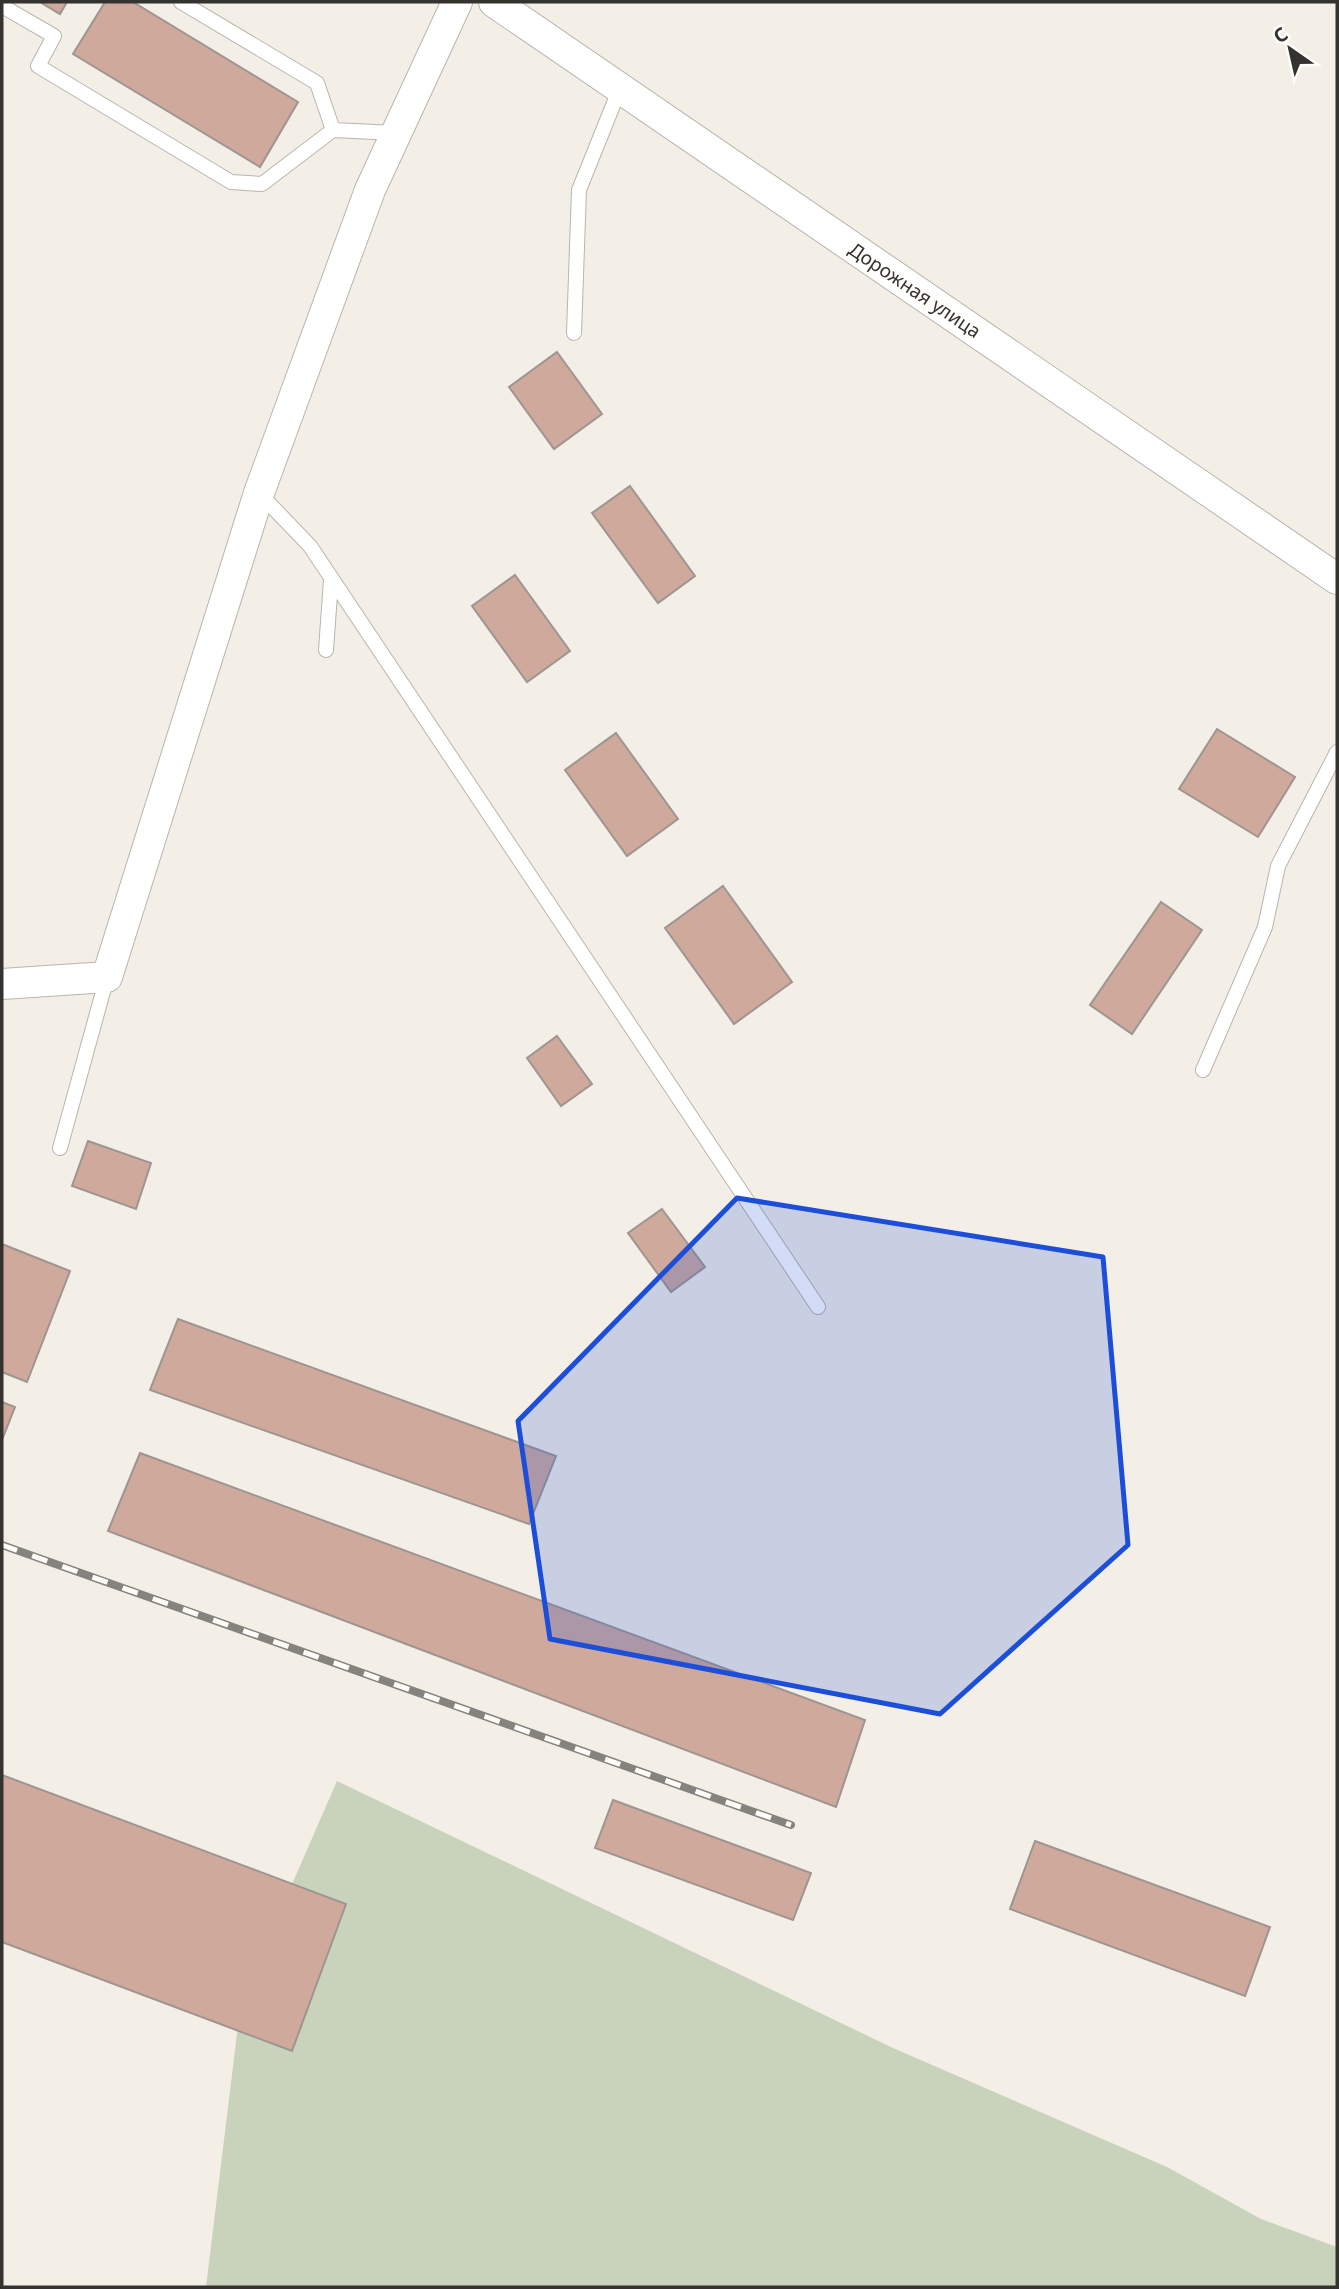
<svg xmlns="http://www.w3.org/2000/svg" width="1339" height="2289" viewBox="0 0 1339 2289" font-family="'Noto Sans',sans-serif">
  <rect width="100%" height="100%" fill="#f3efe7"/>
  <path fill="#c9d3bb" d="M337 1781 893 2048 1167 2167 1261 2219 1337 2247V2287H206L241 2001Z"/>
  <path fill="#cfa99b" stroke="#9e9591" stroke-width="2" d="M40 2H67L60 14Z
    M105 2H133L298 102 260 167 73 54Z
    M557 352 602 414 554 449 509 387Z
    M630 486 695 576 658 603 592 513Z
    M515 575 570 651 527 682 472 606Z
    M1217 729 1295 777 1258 837 1179 789Z
    M616 733 678 819 627 856 565 770Z
    M723 886 792 982 734 1024 665 928Z
    M1161 902 1202 930 1132 1034 1090 1005Z
    M557 1036 592 1084 561 1106 527 1058Z
    M88 1141 151 1163 136 1209 72 1186Z
    M662 1209 705 1267 671 1292 628 1233Z
    M2 1244 70 1271 27 1382 2 1372Z
    M178 1319 556 1456 529 1524 150 1390Z
    M2 1402 15 1407 2 1440Z
    M140 1453 865 1720 836 1807 108 1531Z
    M2 1775 346 1904 292 2051 2 1942Z
    M613 1800 811 1873 793 1920 595 1848Z
    M1035 1841 1270 1927 1245 1996 1010 1909Z"/>
  <g fill="none" stroke-linecap="round" stroke-linejoin="round">
    <g stroke="#b9b5ad" stroke-width="16">
      <path id="lane" d="M181 2 317 83 333 130 396 133
        M2 6 54 36 38 66 231 182 262 184 333 130
        M574 333 579 190 620 88
        M259 493 310 546 818 1307
        M326 650 331 580
        M1203 1070 1265 927 1278 866 1337 752
        M60 1148 107 977"/>
    </g>
    <g stroke="#b9b5ad" stroke-width="32">
      <path id="street" d="M494 2 1337 579
        M2 984 107 977 259 493 370 190 457 2"/>
    </g>
    <use href="#lane" stroke="#fff" stroke-width="14"/>
    <use href="#street" stroke="#fff" stroke-width="30"/>
    <g stroke="#85837e" stroke-width="8">
      <path id="rail" d="M2 1545 791 1825"/>
    </g>
    <use href="#rail" stroke="#fefdfa" stroke-width="5" stroke-dasharray="16" stroke-linecap="butt"/>
  </g>
  <path fill="#1d4ed8" fill-opacity="0.2" stroke="#1d4ed8" stroke-width="5" stroke-linejoin="round" d="M737 1198 1103 1257 1128 1545 940 1714 550 1639 518 1421Z"/>
  <g text-anchor="middle" dominant-baseline="central" stroke-width="5" stroke-linejoin="round" paint-order="stroke">
    <g font-size="19" fill="#343330" stroke="#fefdfa">
      <text transform="translate(915 290) rotate(34)">Дорожная улица</text>
    </g>
  </g>
  <rect width="1339" height="2289" fill="none" stroke="#343330" stroke-width="7"/>
  <g transform="translate(1290 49) rotate(326)" stroke="#fefdfa" stroke-width="5" paint-order="stroke">
  <path d="M0-5L12 26L0 18L-12 26Z" fill="#343330"/>
  <text y="-10" font-size="19" font-weight="bold" text-anchor="middle" fill="#343330">С</text>
  </g>
</svg>
